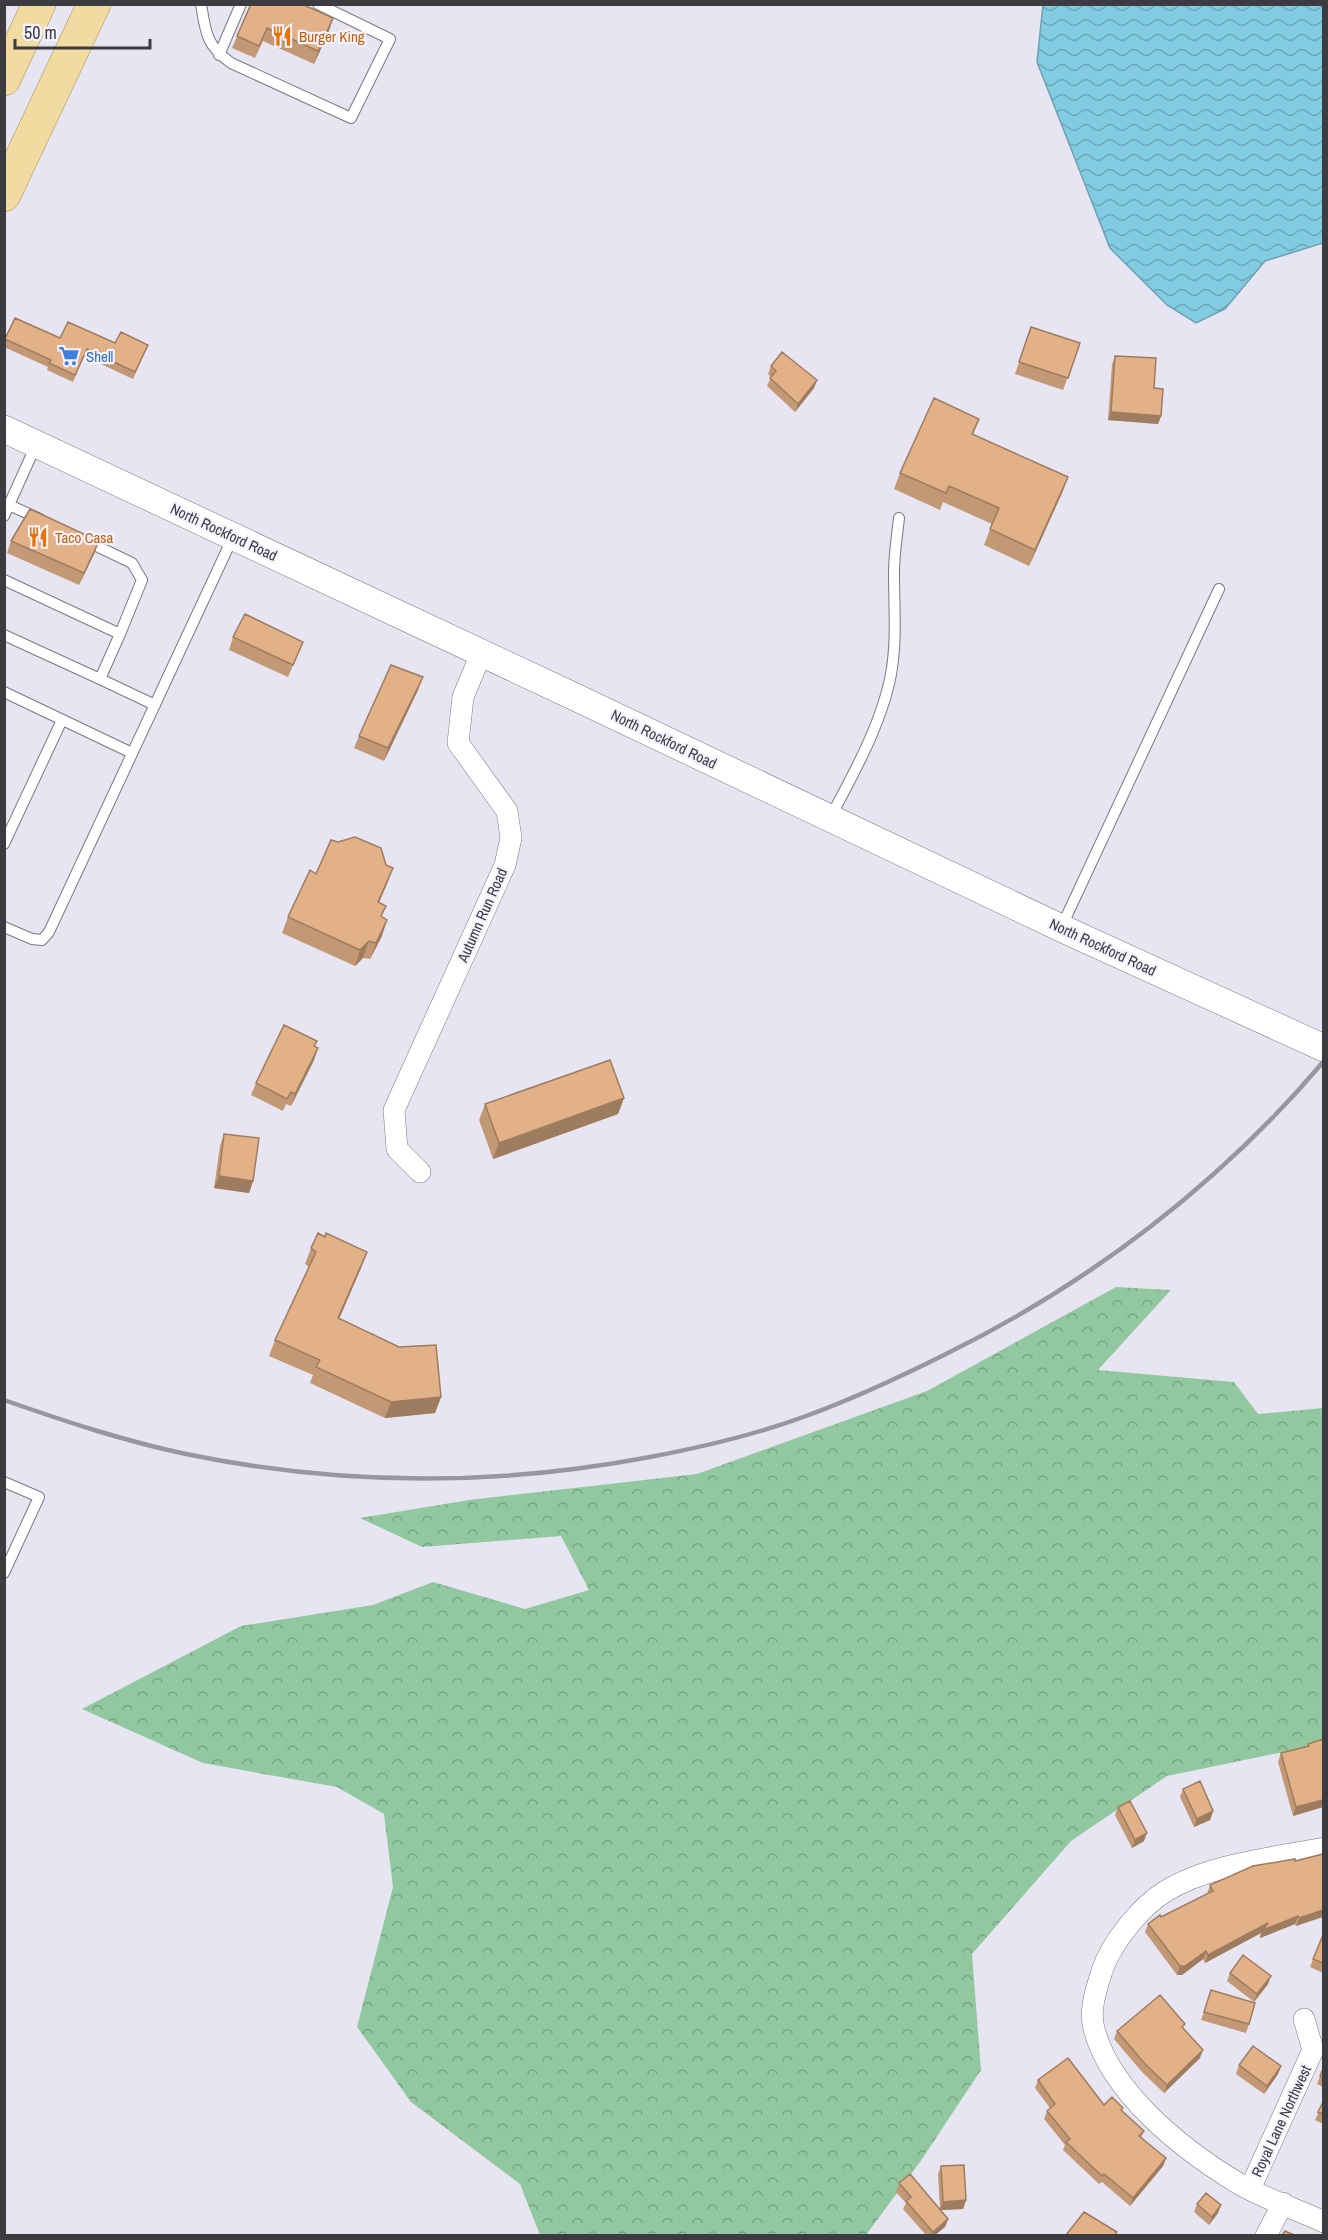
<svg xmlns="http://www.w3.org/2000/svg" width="1328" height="2240" viewBox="0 0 1328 2240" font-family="'Archivo Narrow',sans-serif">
  <defs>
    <pattern id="forest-crowns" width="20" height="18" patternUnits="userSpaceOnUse" patternTransform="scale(1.5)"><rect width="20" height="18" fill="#92c8a0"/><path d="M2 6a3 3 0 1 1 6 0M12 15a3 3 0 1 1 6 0" fill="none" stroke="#78a484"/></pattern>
    <pattern id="water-waves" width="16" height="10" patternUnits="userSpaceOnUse" patternTransform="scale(1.5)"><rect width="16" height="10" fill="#82cce1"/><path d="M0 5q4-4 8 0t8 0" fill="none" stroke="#6ca7b8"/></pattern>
  </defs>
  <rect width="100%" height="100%" fill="#e7e5f2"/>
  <path fill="url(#forest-crowns)" d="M1116 1287 1171 1290 1098 1370 1234 1382 1258 1414 1323 1408V1746L1293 1750 1167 1776 1071 1841 972 1954 981 2070 920 2162 866 2235H540L520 2184 411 2102 357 2027 393 1887 384 1814 337 1787 203 1763 82 1709 241 1626 373 1605 433 1582 525 1609 589 1590 561 1536 422 1547 360 1518 469 1500 697 1474 927 1391Z"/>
  <path fill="url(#water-waves)" stroke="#6da0b1" stroke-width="1.5" d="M1043 5H1323V243L1265 261 1225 309 1196 323 1167 305 1110 248 1037 62Z"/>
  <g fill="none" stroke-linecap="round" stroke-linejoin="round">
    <g stroke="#7a7884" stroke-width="12">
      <path id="service" d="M201 4C206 34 206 45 231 63L351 118 390 39 318 4
        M219 55 241 4
        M9 505 40 519
        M4 516 36 445
        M84 540 132 563 142 580 120 634
        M4 580 120 634 100 679 155 705
        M4 635 100 679
        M4 692 132 753
        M830 818C853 775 882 723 891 674 897 641 894 607 894 573 894 555 897 536 899 518
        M4 844 62 720
        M4 927 32 939 42 940 49 932 233 537
        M1061 928 1219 589
        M4 1482 39 1497 4 1573"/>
    </g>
    <g stroke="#7a7884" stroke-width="22">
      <path id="minor" d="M420 1172 397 1149 394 1110 505 865 511 838 507 811 458 743 463 697 481 654
        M1324 1848C1274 1858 1210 1864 1166 1891 1141 1906 1111 1943 1102 1971 1096 1990 1089 2010 1094 2029 1111 2093 1182 2149 1236 2182 1262 2198 1296 2209 1324 2222
        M1250 2189 1313 2050 1304 2019
        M1266 2236 1283 2203"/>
    </g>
    <g stroke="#7a7884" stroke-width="28">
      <path id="tertiary" d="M4 429 573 696 1061 928 1324 1048"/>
    </g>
    <g stroke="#ab9356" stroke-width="34">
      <path id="primary" d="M4 79 39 4
        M4 195 94 4"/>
    </g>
    <use href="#service" stroke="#fff" stroke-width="10"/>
    <use href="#minor" stroke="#fff" stroke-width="21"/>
    <use href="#tertiary" stroke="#fff" stroke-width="27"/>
    <use href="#primary" stroke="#f1dba1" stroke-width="33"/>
    <path stroke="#9897a0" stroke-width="4.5" d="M4 1400C64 1421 124 1441 186 1454 340 1486 497 1486 650 1457 703 1447 755 1435 806 1416 853 1399 900 1377 946 1354 1090 1283 1220 1184 1324 1061"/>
  </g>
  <path fill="#c29875" d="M251 4 329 31 314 64 263 41 255 58 232 48Z
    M15 318 60 338 148 345 133 379 84 356 73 382 47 370 48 367 4 347V341Z
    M1031 327 1080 343 1063 390 1015 374Z
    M1115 356 1154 388 1161 416 1158 424 1108 420 1112 364Z
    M771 366 817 380 814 388 795 412 767 386 771 377 768 374Z
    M979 419 973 435 1068 477 1062 493 1029 566 984 545 992 524 943 502 940 510 894 489 900 473Z
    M11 541H99L94 554 79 585 7 553Z
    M233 637 303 642 288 677 229 650Z
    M418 690 384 761 354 748 359 736Z
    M338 842 393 868 379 903 382 917V936L370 959 363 958 355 966 282 933 288 917Z
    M315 1046 314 1060 291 1106 286 1104 283 1111 251 1095 256 1083Z
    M624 1098 618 1114 493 1159 479 1120 485 1104Z
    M224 1134 253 1181 249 1193 214 1188 220 1146Z
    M325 1237 367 1252 361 1268 339 1319 441 1397 435 1413 385 1418 310 1383 313 1375 269 1356 275 1340 309 1267 305 1264 311 1248Z
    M1323 1739V1807L1293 1816 1278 1762 1281 1753 1307 1747 1308 1744Z
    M1183 1789 1213 1811 1210 1820 1194 1827 1180 1797Z
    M1118 1807 1144 1841 1132 1848 1115 1815Z
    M1323 1854 1296 1926 1295 1924 1260 1938 1261 1933 1205 1963 1203 1959 1182 1975H1177L1145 1932 1148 1924 1207 1894 1210 1885 1295 1861Z
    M1323 1935V1973L1310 1967Z
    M1230 1973 1268 1984 1254 2002 1227 1981Z
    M1211 1990 1249 2024 1246 2033 1201 2020Z
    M1183 2029 1200 2058 1164 2093 1142 2072 1114 2039 1117 2031Z
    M1239 2065 1281 2066 1278 2074 1264 2094 1236 2074Z
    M1323 2069V2087L1317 2084Z
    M1038 2080 1122 2111 1144 2131 1141 2138 1166 2158 1163 2166 1130 2206 1102 2182 1099 2184 1063 2150 1065 2145 1044 2119 1047 2111 1050 2108 1035 2088Z
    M1323 2102V2124L1315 2120Z
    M941 2166 966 2200 963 2209 941 2210 948 2219 945 2227 935 2235H926L903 2209 906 2203 896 2192 899 2183 940 2208 938 2174Z
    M1197 2204 1218 2213 1209 2225 1194 2212Z"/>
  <path fill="#9e7c5f" d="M333 18 329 31 314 64 318 51Z
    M817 380 814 388 795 412 798 404Z
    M1111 412 1161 416 1158 424 1108 420Z
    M1068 477 1062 493 1029 566 1035 550Z
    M99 541 94 554 79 585 84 573Z
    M423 677 418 690 384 761 388 748Z
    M393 868 387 884 372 918 378 902Z
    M387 920 382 936 370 959 376 943Z
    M369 941 363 958 355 966 360 950Z
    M318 1048 314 1060 291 1106 295 1094Z
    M624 1098 618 1114 493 1159 499 1143Z
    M219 1176 253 1181 249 1193 214 1188Z
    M367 1252 361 1268 332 1335 338 1318Z
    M441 1397 435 1413 385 1418 391 1402Z
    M1323 1800V1807L1293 1816 1296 1807Z
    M1213 1811 1210 1820 1194 1827 1197 1819Z
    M1147 1833 1144 1841 1132 1848 1135 1840Z
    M1323 1910V1917L1296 1926 1299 1918Z
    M1298 1916 1295 1924 1260 1938 1261 1933 1205 1963 1208 1955 1268 1923Z
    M1206 1951 1203 1959 1182 1975H1177L1180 1966Z
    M1271 1976 1268 1984 1254 2002 1257 1994Z
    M1203 2050 1200 2058 1164 2093 1167 2085Z
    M1281 2066 1278 2074 1264 2094 1267 2086Z
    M1166 2158 1163 2166 1130 2206 1133 2198Z
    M966 2200 963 2209 940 2210 943 2202Z
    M1221 2205 1218 2213 1209 2225 1212 2217Z
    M948 2219 945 2227 935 2235H931L933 2232Z"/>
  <path fill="#e2b188" stroke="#9e7c5f" stroke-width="1.5" d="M251 4H302L333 18 318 51 267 28 259 46 237 36Z
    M15 318 60 338 68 322 115 343 121 332 148 345 135 372 87 349 75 375 49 363 51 360 5 339Z
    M1031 327 1080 343 1068 378 1019 362Z
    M782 352 817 380 798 404 770 378 776 371 771 366Z
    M1115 356 1156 358 1154 388 1163 389 1161 416 1111 412Z
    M934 398 979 419 972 434 1068 477 1035 550 990 529 999 508 949 486 946 493 900 473Z
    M30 509 99 541 84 573 11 541Z
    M245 614 303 642 293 665 233 637Z
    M391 665 423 677 388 748 359 736Z
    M355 837 381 848 386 865 393 868 378 902 386 906 381 916 387 920 376 943 369 941 360 950 288 917 310 870 316 874 331 840 338 842Z
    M284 1025 317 1041 314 1046 318 1048 295 1094 291 1092 287 1099 256 1083Z
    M610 1060 624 1098 499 1143 485 1104Z
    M224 1134 259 1138 253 1181 219 1176Z
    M318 1233 325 1237 326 1233 367 1252 338 1318 399 1347 436 1345 441 1397 391 1402 316 1367 320 1360 275 1340 316 1252 311 1248Z
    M1323 1739V1800L1296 1807 1281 1753 1309 1746 1308 1744Z
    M1200 1781 1213 1811 1197 1819 1183 1789Z
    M1130 1801 1147 1833 1135 1840 1118 1807Z
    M1323 1854V1910L1299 1918 1298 1916 1263 1930 1268 1923 1208 1955 1206 1951 1185 1966H1180L1148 1924 1160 1915 1161 1917 1213 1891 1210 1885 1253 1866 1295 1859V1861Z
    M1323 1935V1963L1313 1959Z
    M1243 1955 1271 1976 1257 1994 1230 1973Z
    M1211 1990 1255 2003 1249 2024 1204 2012Z
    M1160 1995 1185 2024 1182 2027 1203 2050 1167 2085 1145 2064 1117 2031Z
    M1253 2046 1281 2066 1267 2086 1239 2065Z
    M1068 2058 1104 2105 1112 2097 1123 2108 1121 2110 1144 2131 1139 2136 1166 2158 1133 2198 1104 2174 1102 2176 1066 2142 1070 2139 1047 2111 1055 2104 1038 2080Z
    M1323 2069V2078L1320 2076Z
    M1323 2102V2114L1318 2112Z
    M964 2165 966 2200 943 2202 941 2166Z
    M910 2174 948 2219 933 2232 906 2201 911 2197 899 2183Z
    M1206 2193 1221 2205 1212 2217 1197 2204Z
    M1084 2212 1117 2232 1115 2235H1066Z
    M1285 2231 1294 2235H1282Z"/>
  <defs>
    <g id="restaurant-bare" transform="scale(1.62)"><path d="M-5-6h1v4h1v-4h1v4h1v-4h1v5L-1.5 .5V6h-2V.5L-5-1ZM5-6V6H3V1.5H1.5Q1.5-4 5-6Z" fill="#e8710a" stroke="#f4f2fd" stroke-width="2.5" paint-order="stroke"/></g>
    <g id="supermarket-bare" transform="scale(1.62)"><path d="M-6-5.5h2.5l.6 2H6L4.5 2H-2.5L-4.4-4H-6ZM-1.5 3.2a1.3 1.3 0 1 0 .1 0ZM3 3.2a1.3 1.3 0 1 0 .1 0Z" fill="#3f7fe0" stroke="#f4f2fd" stroke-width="2.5" paint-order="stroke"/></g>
  </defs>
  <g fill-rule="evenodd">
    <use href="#restaurant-bare" x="282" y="36"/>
    <use href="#supermarket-bare" x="69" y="356"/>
    <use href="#restaurant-bare" x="38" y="537"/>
  </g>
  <g text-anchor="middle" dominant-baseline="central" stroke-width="4.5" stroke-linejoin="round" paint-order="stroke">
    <g font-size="15" fill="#c56008" stroke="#f4f2fd" text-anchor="start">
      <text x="299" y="36">Burger King</text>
      <text x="55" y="537">Taco Casa</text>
    </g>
    <g font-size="15" fill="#366cbe" stroke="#f4f2fd" text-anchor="start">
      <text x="86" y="356">Shell</text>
    </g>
    <g font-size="15" fill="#3b3b40" stroke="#f4f2fd">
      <text transform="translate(224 532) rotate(25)">North Rockford Road</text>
      <text transform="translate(664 739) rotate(26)">North Rockford Road</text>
      <text transform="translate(482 915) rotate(-66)">Autumn Run Road</text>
      <text transform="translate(1103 947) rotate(25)">North Rockford Road</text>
      <text transform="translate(1281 2121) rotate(-65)">Royal Lane Northwest</text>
    </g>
  </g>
  <rect width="1328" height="2240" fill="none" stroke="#3b3b40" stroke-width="12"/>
  <path d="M15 39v9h135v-9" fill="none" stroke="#3b3b40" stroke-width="3"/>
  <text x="24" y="39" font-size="18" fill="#3b3b40" stroke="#f4f2fd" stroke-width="4.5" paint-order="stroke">50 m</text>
</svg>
